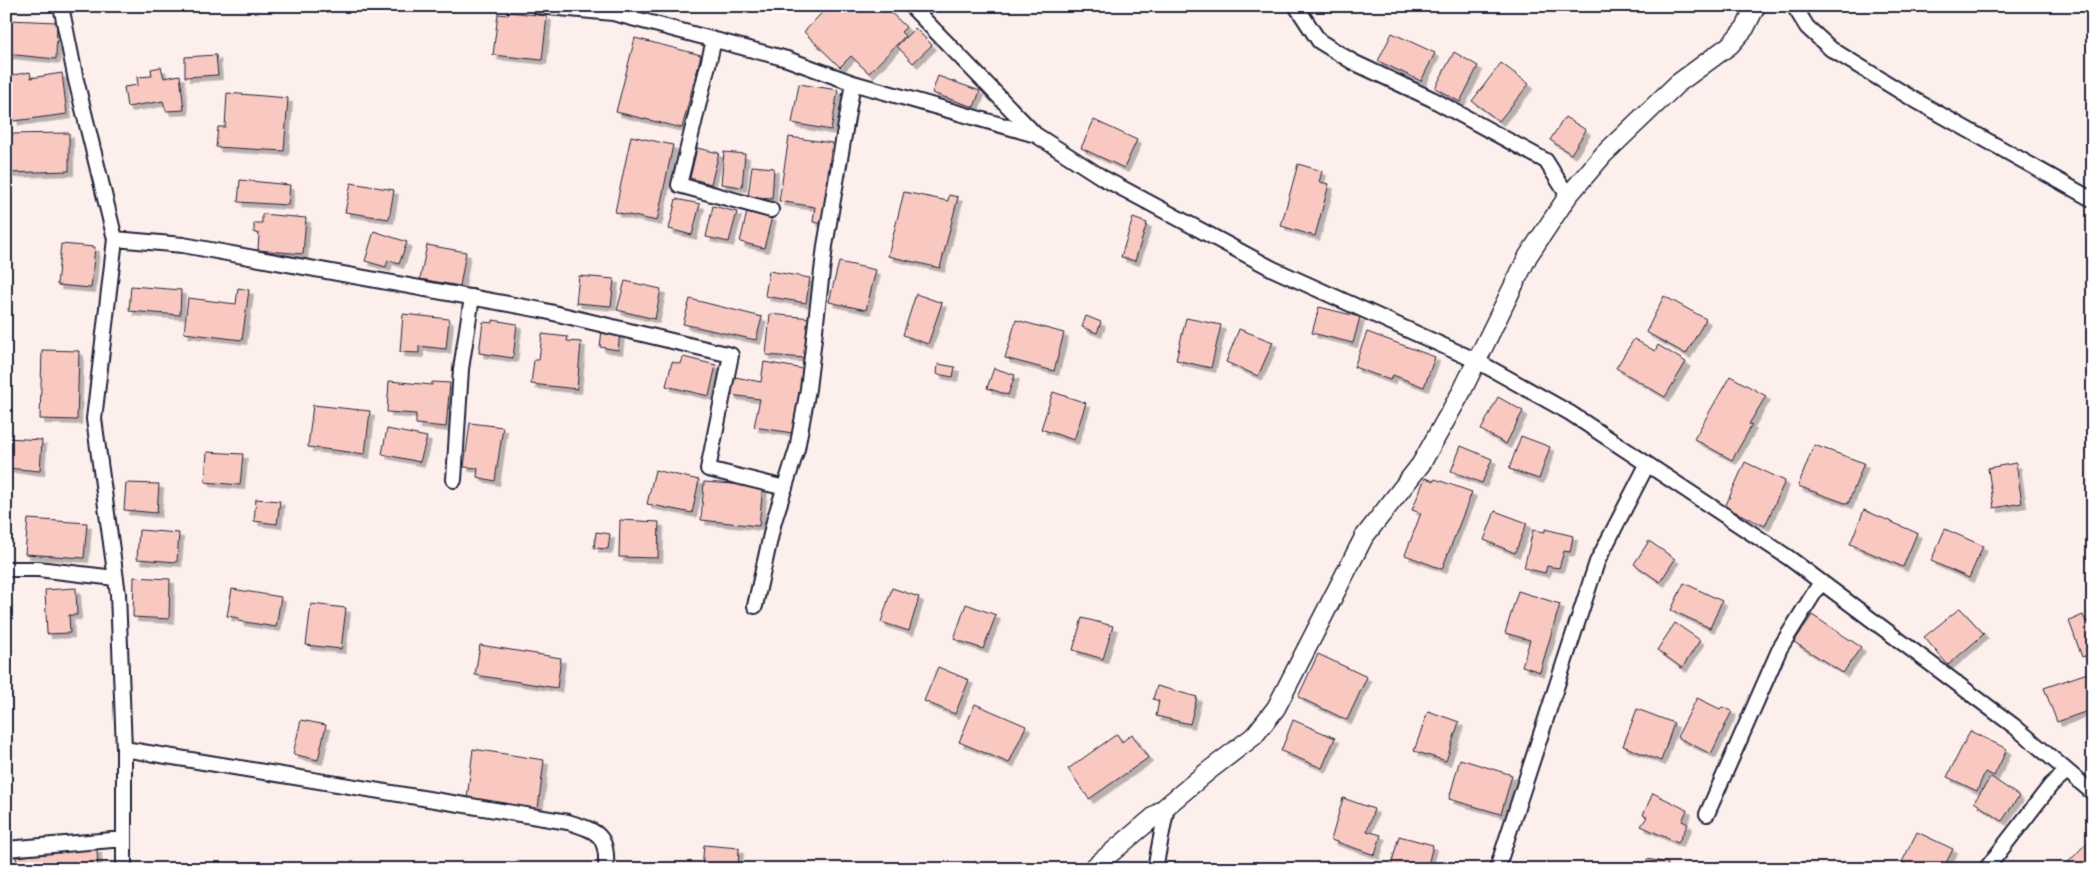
<svg xmlns="http://www.w3.org/2000/svg" width="2099" height="875" viewBox="0 0 2099 875" font-family="'Architects Daughter',sans-serif">
  <defs>
    <filter id="shadow"><feDropShadow dx="4.5" dy="4.5" stdDeviation="0" flood-color="#0004"/></filter>
  </defs>
  <rect width="100%" height="100%" fill="#fdefec"/>
  <filter id="ink" filterUnits="userSpaceOnUse"><feTurbulence type="fractalNoise" baseFrequency=".02" numOctaves="2"/><feDisplacementMap in="SourceGraphic" scale="10" xChannelSelector="R" yChannelSelector="G"/><feConvolveMatrix kernelMatrix="1 2 1 2 8 2 1 2 1" color-interpolation-filters="sRGB"/></filter>
  <g filter="url(#ink)">
    <path fill="#f9c9c1" stroke="#22223b" filter="url(#shadow)" d="M828 6H884L906 27 901 32 905 36 869 73 851 56 840 67 804 32Z
      M508 12 547 16 542 60 493 55 498 14 508 15Z
      M8 20 57 22 56 59 6 54Z
      M915 28 932 45 913 63 897 46Z
      M1392 33 1435 53 1421 81 1378 61Z
      M635 38 701 55 682 128 616 112Z
      M1454 52 1478 66 1460 102 1435 88Z
      M216 55 218 75 185 77V57Z
      M1501 63 1529 84 1499 121 1472 101Z
      M161 67 164 78 180 75 184 110 166 111 163 101 127 107 124 87 138 85 137 77 152 76 151 69Z
      M30 72 31 78 62 73 67 114 14 121 8 76Z
      M938 76 980 91 974 107 932 93Z
      M799 84 838 90 831 130 792 123Z
      M227 93 288 98 284 151 216 147 218 127H225Z
      M1565 117 1586 130 1571 154 1550 140Z
      M1094 120 1137 140 1124 168 1081 148Z
      M69 133V171L6 173V134Z
      M631 136 673 145 657 221 615 212Z
      M789 137 832 143 824 204H828L824 224 813 222 815 207 779 201Z
      M697 148 719 153 711 184 690 178Z
      M724 152 745 154 742 187 721 184Z
      M1298 164 1322 171 1319 182 1329 184 1315 236 1281 226Z
      M752 166 774 168 772 199 748 197Z
      M240 180 290 185 288 205 238 202Z
      M351 183 394 190 389 219 345 212Z
      M904 192 948 201 949 195 958 197 940 268 888 256Z
      M676 199 700 204 692 235 669 229Z
      M713 206 737 212 729 242 706 237Z
      M747 212 772 217 764 248 740 242Z
      M262 214 306 218 303 254 258 250 259 234 254 232V223H262Z
      M1133 218 1147 223 1135 261 1121 257Z
      M374 231 407 242 399 264 388 260 386 267 365 261Z
      M61 244 95 247 91 288 57 285Z
      M427 245 466 252 460 286 420 279Z
      M839 262 876 270 866 310 829 302Z
      M769 271 810 278 806 303 765 296Z
      M579 276 614 279 611 306 576 303Z
      M625 281 661 289 655 319 617 310Z
      M131 286 181 290 180 315 129 311Z
      M238 288 249 290 242 340 184 333 188 298 236 304Z
      M916 294 942 303 928 344 903 335Z
      M1664 296 1706 319 1686 354 1646 332Z
      M690 299 762 317 756 340 683 324Z
      M1319 307 1360 317 1353 343 1312 333Z
      M403 314 449 319 446 349 419 346V353L400 352Z
      M770 314 811 318 806 358 766 355Z
      M1086 316 1101 322 1097 333 1082 327Z
      M1186 318 1221 325 1211 368 1176 360Z
      M493 320 517 324 513 358 479 353 483 322 493 323Z
      M1016 320 1064 333 1054 371 1005 358Z
      M1239 329 1273 342 1258 376 1226 362Z
      M602 330 620 332 618 350 600 347Z
      M1367 332 1435 357 1424 387 1393 375 1390 380 1354 367Z
      M542 334 568 337 567 341 581 342 577 389 531 384 534 360H539Z
      M1634 339 1655 351 1658 345 1686 362 1665 397 1616 368Z
      M42 350 79 351 77 420 40 419Z
      M683 357 716 365 709 396 666 386 672 362 681 364Z
      M764 362 804 369 793 433 754 427 760 399 731 395 735 377 761 382Z
      M938 364 955 367 953 377 937 374Z
      M994 368 1015 375 1008 395 987 388Z
      M1730 376 1766 396 1749 424 1752 425 1732 460 1694 439Z
      M389 381 432 385V382L450 383 446 427 416 424V414L387 412Z
      M1053 392 1086 403 1074 440 1041 429Z
      M1498 397 1523 411 1506 444 1481 430Z
      M313 405 370 411 365 454 308 447Z
      M470 423 503 427 495 481 477 477 478 468 464 467Z
      M387 429 427 437 420 462 382 454Z
      M1521 436 1550 447 1539 479 1509 469Z
      M6 438 42 440 40 471 6 468Z
      M1814 445 1864 463 1848 504 1798 486Z
      M1461 446 1492 459 1482 483 1451 471Z
      M207 452 243 454 240 485 205 482Z
      M1745 462 1785 481 1765 526 1725 507Z
      M2016 463 2022 503 1994 508 1988 468Z
      M655 470 699 480 692 513 647 504Z
      M1425 478 1434 481 1435 479 1472 492 1442 569 1405 555 1421 513 1412 510Z
      M704 482 763 486 759 526 701 520Z
      M126 483 159 484 157 513 124 510Z
      M256 499 280 501 277 524 254 521Z
      M1864 510 1917 533 1903 567 1850 544Z
      M1495 511 1527 523 1515 553 1484 540Z
      M28 519 87 523 84 558 25 554Z
      M620 520 659 522 658 558 619 557Z
      M1545 529 1573 536 1570 552 1564 551 1559 568 1547 566 1545 573 1524 568 1533 530 1545 532Z
      M1945 529 1983 546 1969 578 1931 561Z
      M139 530 179 533 177 562 137 559Z
      M596 532 610 534 608 549 594 548Z
      M1649 541 1675 559 1660 582 1634 564Z
      M134 577 170 579 169 619 133 617Z
      M1684 583 1722 601 1710 628 1671 610Z
      M76 588 77 615H69L70 633 47 634 45 590Z
      M892 588 919 597 909 631 881 622Z
      M232 589 281 597 276 627 239 621V618L227 616Z
      M1518 591 1560 604 1540 672 1522 666 1530 640 1505 633Z
      M311 604 346 608 341 649 306 645Z
      M966 604 996 615 983 649 954 639Z
      M1960 608 1984 634 1948 665 1924 637Z
      M1812 615 1861 647 1843 673 1794 642Z
      M2083 615 2086 622 2093 620V653L2082 657 2069 621Z
      M1082 618 1113 626 1103 659 1073 650Z
      M1675 623 1700 640 1682 668 1657 650Z
      M480 645 561 658 557 688 475 675Z
      M1318 654 1367 677 1347 720 1298 697Z
      M938 667 969 680 955 714 924 701Z
      M2093 671V709L2057 722 2044 688Z
      M1157 686 1197 697 1190 724 1156 716 1159 701 1153 699Z
      M1697 698 1720 709 1722 707 1732 711 1711 754 1677 737Z
      M975 704 1026 726 1009 763 959 742Z
      M1637 709 1674 723 1661 761 1623 746Z
      M1428 711 1459 722 1446 761 1414 751Z
      M301 720 326 725 318 760 293 754Z
      M1293 720 1335 738 1322 768 1281 751Z
      M1970 731 2007 749 1994 776 1985 772 1977 791 1947 777Z
      M1117 734 1122 742 1132 734 1148 758 1089 799 1068 769Z
      M473 749 544 760 538 809 467 799Z
      M1460 759 1512 775 1501 814 1449 799Z
      M1991 777 2019 796 2002 821 1974 802Z
      M1653 793 1687 810 1682 821 1688 824 1678 843 1641 826 1647 817 1643 815Z
      M1343 798 1374 809 1367 831 1381 835 1375 855 1331 840Z
      M1917 832 1953 849 1943 869H1915L1902 862Z
      M1399 836 1433 845 1427 869H1390Z
      M2093 836V869H2062Z
      M704 845 739 848 738 869H702Z
      M97 848 98 869H17L16 857Z
      M1647 859 1668 863 1667 869H1646Z"/>
    <g fill="none" stroke-linecap="round" stroke-linejoin="round">
      <g stroke="#22223b" stroke-width="18">
        <path id="minor" d="M61 6 76 80 115 239 94 419 118 594 124 749V869
          M538 6 613 13 787 59 853 83 1036 135 1103 178 1273 269 1477 361 1570 413 1789 558 2014 726 2093 793
          M911 6 1034 133
          M1296 6 1319 41 1353 62 1432 99 1546 161 1568 196
          M1794 6 1807 27 1831 49 1913 99 2093 200
          M714 40 679 185 771 210
          M115 239 183 245 541 310 731 355 708 469 785 488
          M454 480 461 369 472 297
          M6 569H38L115 578
          M755 606 774 521 797 449 808 389 825 246 853 83
          M124 749 568 822C598 831 608 835 606 869
          M1707 814 1780 648 1821 582
          M6 849 124 839
          M1155 869 1167 806
          M1497 869 1597 562 1647 465
          M1986 869 2051 785 2067 771"/>
      </g>
      <g stroke="#22223b" stroke-width="21">
        <path id="tertiary" d="M1092 869 1207 772 1254 736 1276 708 1364 537 1421 464 1462 391 1528 256 1568 196 1604 154 1677 84 1730 45 1745 28 1756 6"/>
      </g>
      <use href="#minor" stroke="#fff" stroke-width="14"/>
      <use href="#tertiary" stroke="#fff" stroke-width="18"/>
    </g>
  </g>
  <rect width="2099" height="875" fill="none" stroke="#fff" stroke-width="25"/>
  <rect x="12" y="12" width="2074" height="850" fill="none" stroke="#22223b" stroke-width="2" filter="url(#ink)"/>
</svg>
